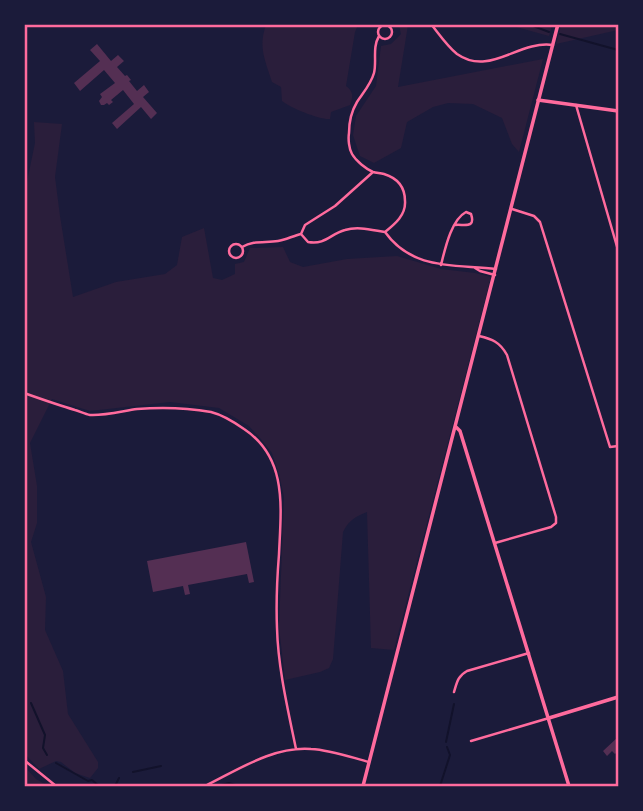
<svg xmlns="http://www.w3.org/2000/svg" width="643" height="811" viewBox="0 0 643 811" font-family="Figtree,sans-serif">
  <rect width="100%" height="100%" fill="#1b1b3a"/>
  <path fill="#2a1e3b" d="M266 25H358L355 32 346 86C354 92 353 97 350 105L331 112 330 119C320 120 291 108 282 101L281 87 272 82C265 60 258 47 266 25Z
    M399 25H408L398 87 543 59 519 152 512 144 502 118 473 104 448 103 433 107 407 122 401 148 374 163 360 156 353 135 356 116 376 86 381 46 391 44 401 34Z
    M509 25H552L549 36Z
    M561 25H618V30L556 44Z
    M34 122 62 124 55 177 60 216 73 297 116 282 165 274 177 265 182 237 204 228 213 278 222 280 235 274V264L244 262 250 248 283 247 290 262 303 267 347 259 397 256 441 269 475 273 491 277 394 650 371 648 367 512C355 517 349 520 343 532L333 659 329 668 320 672 285 680 279 627 284 497 279 474 272 453 260 438 249 426 219 408 170 402 90 411 52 399 30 443 37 486V523L31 542 46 597 45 630 63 671 68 714 98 762V768L90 778 75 773 61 762 56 761 39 769 25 754 24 196 35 143Z
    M25 767 36 779 48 786H25Z"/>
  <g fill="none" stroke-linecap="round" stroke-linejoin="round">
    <path stroke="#12122b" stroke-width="2" d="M528 24 549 32
      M560 34 618 50
      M24 684 26 689
      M31 703 45 735 43 748 47 755
      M446 742 454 704
      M56 763 88 781 92 780 99 786
      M133 772 161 766
      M115 786 119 778
      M217 786 229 783 238 786
      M440 786 450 755 447 747"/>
  </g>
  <path fill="#542f53" d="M97 44 111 61 118 55 124 61 117 67 125 76 127 75 131 80 129 81 137 91 144 85 149 92 143 97 157 113 151 119 141 107 117 129 112 123 134 104 123 90 111 100 113 102 109 105 107 103 104 105H101L99 101 102 97 100 94 115 83 104 70 80 91 74 83 100 61 90 50Z
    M246 542 254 582 249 583 247 574 188 585 190 594 185 595 183 586 153 592 147 561Z
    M618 737V751L615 754 612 751 607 756 603 751Z"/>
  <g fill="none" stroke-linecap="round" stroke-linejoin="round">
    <path stroke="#ff6b9d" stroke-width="2.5" d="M431 24C439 34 447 46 457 54 490 77 518 40 553 45
      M378 32a7 7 0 1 1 14 0a7 7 0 1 1-14 0Z
      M576 105 618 250
      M373 172 335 206 305 225 301 234 308 242C326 245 330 234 345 230 358 226 372 230 385 232 395 224 406 215 405 201 405 187 397 178 384 174 380 173 376 173 373 172 366 169 356 161 352 154 349 149 348 139 349 133 349 121 351 112 357 102 363 93 371 84 374 73 377 61 372 48 379 36
      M512 209 534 216 540 222 610 447 618 446
      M385 232C413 271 455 264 496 269
      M229 251a7 7 0 1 1 14 0a7 7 0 1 1-14 0Z
      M242 247C254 240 265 243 278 241 285 240 293 236 301 234
      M441 265C445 249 451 220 466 212L471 214C476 229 464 224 455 225
      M475 268 480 271 495 275
      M479 336C492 339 500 342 507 355L556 517V523L551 527 495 543
      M24 393C41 399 58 405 75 410 79 411 85 414 90 415 103 416 123 411 137 409 161 407 188 408 211 412 223 415 234 422 244 429 288 458 281 508 279 554 277 579 276 604 277 628 278 668 288 710 296 749
      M454 692C457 682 458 676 467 671L529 653
      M471 741 549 718
      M24 760 56 786
      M205 786C238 770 273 746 311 749 331 750 350 757 369 762"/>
    <path stroke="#ff6b9d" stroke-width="3.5" d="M538 100 618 111
      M456 427 460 431 569 786
      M549 718 618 697"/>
    <path stroke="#ff6b9d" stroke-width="3.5" d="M363 786 558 24"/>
  </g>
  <rect width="643" height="811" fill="none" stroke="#1b1b3a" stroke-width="52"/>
  <rect x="26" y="26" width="591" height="759" fill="none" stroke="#ff6b9d" stroke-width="2.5"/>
</svg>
